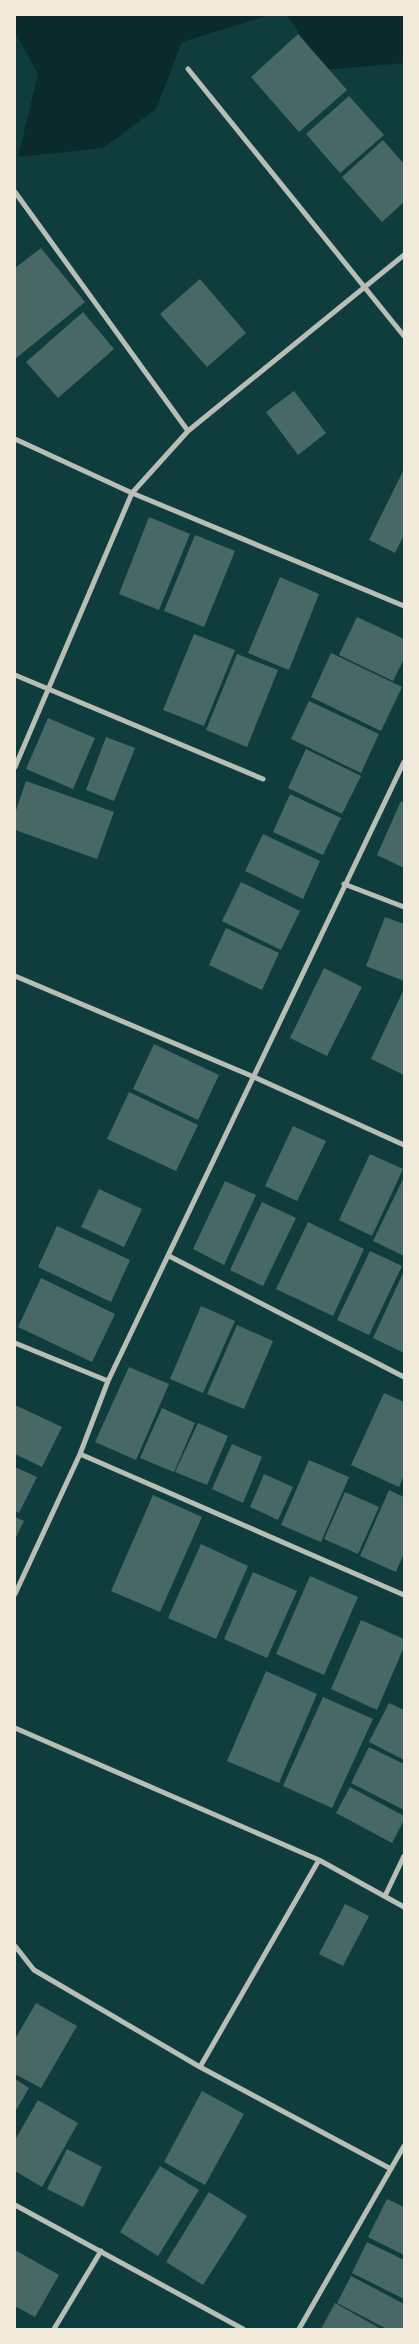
<svg xmlns="http://www.w3.org/2000/svg" width="419" height="2344" viewBox="0 0 419 2344" font-family="Arial,sans-serif">
  <rect width="100%" height="100%" fill="#0f3d3e"/>
  <path fill="#0a2a2b" d="M15 15H270L182 42 156 109 103 148 18 157 38 74 15 32Z
    M287 15H404V63L324 70Z"/>
  <path fill="#486865" d="M298 34 347 90 299 132 251 77Z
    M349 96 384 135 340 173 306 134Z
    M383 140 404 164V202L382 222 342 177Z
    M41 248 85 302 15 359V268Z
    M200 279 246 333 207 367 160 314Z
    M83 312 114 349 58 398 26 362Z
    M294 391 326 433 298 455 266 412Z
    M404 469V535L395 553 369 540Z
    M149 517 190 534 159 610 119 594Z
    M195 535 235 551 204 627 164 611Z
    M280 577 319 594 289 670 248 653Z
    M357 617 404 639V659L393 681 339 655Z
    M194 634 235 650 204 726 163 710Z
    M331 653 402 687 381 731 311 697Z
    M237 654 278 670 247 747 206 730Z
    M309 701 379 734 361 773 291 739Z
    M48 718 95 738 73 789 26 769Z
    M106 737 135 748 114 801 86 790Z
    M306 749 361 776 342 814 288 788Z
    M26 781 114 812 97 859 15 830V813Z
    M290 794 341 818 323 855 273 832Z
    M401 801 404 803V868L377 855Z
    M263 834 320 861 303 899 245 871Z
    M241 882 300 911 281 950 222 921Z
    M385 917 404 924V981L366 966Z
    M226 928 279 953 262 990 209 965Z
    M324 968 362 987 327 1056 290 1038Z
    M403 991 404 992V1075L371 1059Z
    M154 1044 219 1075 198 1120 133 1089Z
    M129 1092 198 1125 176 1171 107 1139Z
    M293 1126 326 1141 297 1201 265 1186Z
    M370 1154 403 1169 372 1236 339 1220Z
    M404 1177V1256L373 1241Z
    M225 1181 256 1195 224 1265 193 1249Z
    M99 1189 142 1209 124 1247 81 1227Z
    M262 1202 296 1218 263 1286 230 1270Z
    M308 1222 364 1249 333 1316 276 1289Z
    M57 1226 130 1260 111 1302 38 1267Z
    M370 1251 402 1266 369 1335 337 1320Z
    M404 1271V1353L373 1338Z
    M41 1278 115 1314 92 1362 18 1327Z
    M201 1306 235 1321 203 1393 170 1379Z
    M237 1325 273 1341 244 1409 207 1394Z
    M129 1367 169 1384 136 1460 95 1442Z
    M384 1393 404 1402V1475L399 1487 351 1465Z
    M15 1405 62 1427 42 1467 15 1454Z
    M162 1408 195 1423 174 1472 140 1458Z
    M198 1423 228 1436 207 1485 175 1472Z
    M232 1444 262 1457 243 1503 212 1489Z
    M309 1460 349 1477 321 1542 281 1525Z
    M15 1467 37 1477 19 1513 15 1511Z
    M264 1474 293 1487 278 1520 250 1507Z
    M389 1490 404 1497V1553L396 1572 360 1556Z
    M345 1492 379 1507 358 1554 324 1539Z
    M153 1495 202 1517 160 1612 111 1591Z
    M15 1517 24 1521 15 1539Z
    M201 1544 248 1566 216 1639 168 1618Z
    M253 1572 297 1591 267 1658 224 1639Z
    M310 1576 358 1597 324 1675 276 1654Z
    M361 1620 404 1639V1647L377 1710 331 1689Z
    M266 1671 317 1694 279 1783 227 1761Z
    M323 1697 373 1719 332 1808 283 1786Z
    M389 1703 404 1710V1760L369 1742Z
    M369 1747 404 1764V1810L351 1783Z
    M350 1787 404 1816V1820L392 1843 336 1813Z
    M345 1904 369 1916 343 1966 319 1954Z
    M36 2003 77 2026 41 2088 15 2074V2039Z
    M15 2079 29 2088 15 2112Z
    M202 2091 244 2114 205 2185 164 2162Z
    M38 2100 78 2123 42 2187 15 2171V2140Z
    M67 2149 102 2167 83 2207 47 2189Z
    M160 2166 199 2190 158 2256 120 2232Z
    M209 2192 247 2216 203 2285 166 2262Z
    M387 2199 404 2207V2255L368 2237Z
    M367 2242 404 2260V2299L352 2273Z
    M15 2250 59 2275 35 2317 15 2306Z
    M351 2276 404 2304V2329H387L337 2303Z
    M335 2303 381 2329H321Z"/>
  <g fill="none" stroke-linecap="round" stroke-linejoin="round">
    <path stroke="#b8beb3" stroke-width="5" d="M188 69 404 336
      M15 192 188 431
      M15 439 132 493 404 606
      M15 675 263 779
      M15 767 132 493 188 431 404 255
      M344 884 404 907
      M15 976 254 1077 404 1145
      M169 1256 404 1377
      M15 1343 108 1381
      M80 1454 404 1595
      M15 1594 80 1454 108 1381 404 762
      M15 1728 319 1860 404 1907
      M385 1896 404 1856
      M15 1946 34 1970 200 2067 391 2169
      M200 2067 319 1860
      M15 2205 243 2329
      M54 2329 101 2251
      M299 2329 404 2146"/>
  </g>
  <rect width="419" height="2344" fill="none" stroke="#f1e9da" stroke-width="32"/>
</svg>
